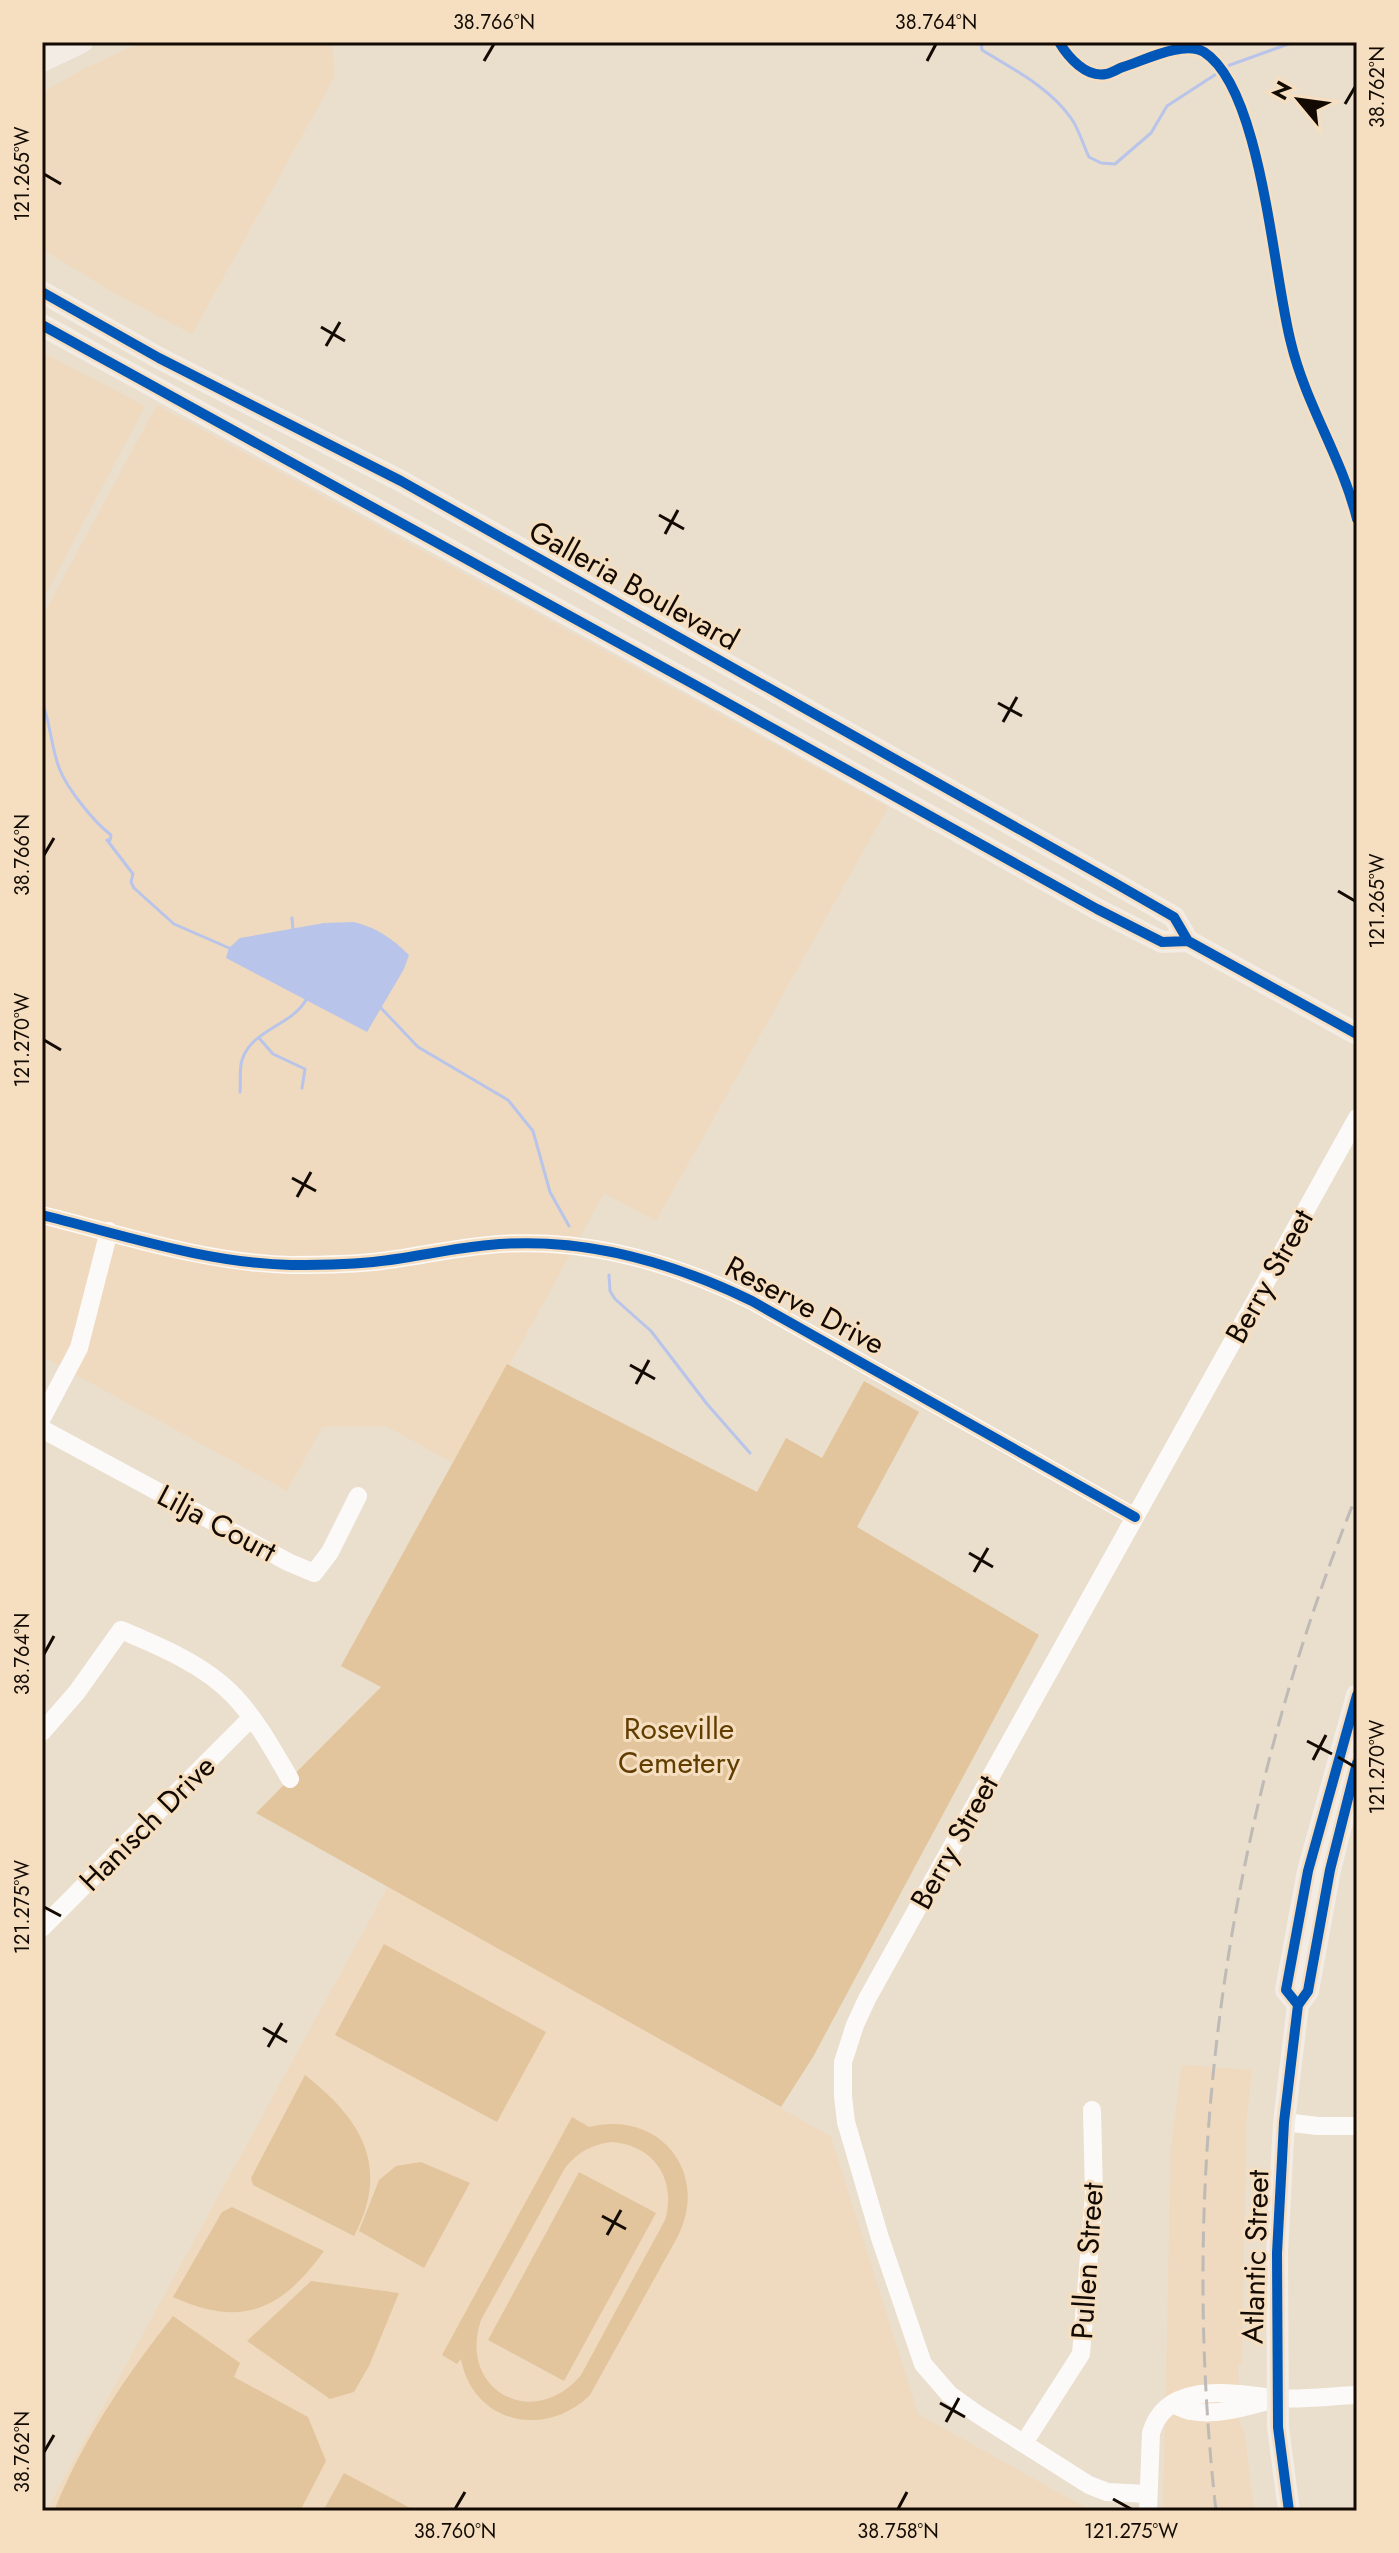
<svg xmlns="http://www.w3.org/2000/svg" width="1399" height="2553" viewBox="0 0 1399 2553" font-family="Jost,sans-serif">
  <rect width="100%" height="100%" fill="#eadecd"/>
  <path fill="#efdabf" d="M150 42H332L334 78 192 334 116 294 42 249V93L83 69 129 48Z
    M42 352 145 406 42 601Z
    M157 405 888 807 656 1221 604 1193 455 1464 386 1426 322 1427 287 1491 42 1356V617Z
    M390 1883 831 2137 918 2414 1092 2511H46Z
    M1182 2065 1252 2070 1246 2125 1242 2361 1238 2367 1240 2424 1244 2430 1254 2511H1163L1171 2146Z"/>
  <path fill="#e2c59c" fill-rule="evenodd" d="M507 1364 757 1492 786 1438 822 1458 864 1381 919 1412 857 1527 1039 1635 813 2057 781 2107 256 1813 381 1687 341 1666Z
    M384 1944 546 2032 497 2122 335 2035Z
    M305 2075C361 2119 391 2166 354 2236L253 2185 251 2178Z
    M572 2117 589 2127C659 2109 710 2172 678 2236L590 2395C546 2439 473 2424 461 2359L457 2364 442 2355ZM612 2142C654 2145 677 2180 665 2220L581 2375C534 2432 457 2390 481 2320L565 2168C578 2152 592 2144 612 2142Z
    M421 2162 470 2183 424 2268 359 2231 379 2180 396 2166Z
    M579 2172 656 2213 564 2381 488 2340Z
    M232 2207 324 2251C282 2309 243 2329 173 2297L222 2212Z
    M311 2281 399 2293 369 2366 354 2392 330 2399 247 2341Z
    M173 2316 240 2363 234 2377 308 2417 326 2461 300 2511H54C83 2439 125 2377 173 2316Z
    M344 2473 416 2511H323Z"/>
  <path fill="#b8c4e9" d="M354 922C377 928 392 938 409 955L404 969 367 1032 226 958 229 948 240 938 324 923Z"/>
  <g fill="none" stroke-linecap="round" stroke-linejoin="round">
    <path stroke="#b8c4e9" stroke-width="3" d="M981 42 982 50C1013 69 1049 87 1071 118 1079 129 1083 145 1089 157L1101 163 1115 164 1151 133 1167 106 1230 65 1294 42
      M42 702C51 724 51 749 60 770 68 790 95 823 111 835L110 840H107L133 874 131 882 134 888 174 924 229 948
      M292 918 293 930
      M381 1008 418 1047 508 1100 533 1131 550 1192 569 1226
      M259 1038 273 1054 305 1069 302 1088
      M240 1092C241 1083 239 1069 242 1060 251 1030 291 1026 306 1000
      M609 1275 610 1291 615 1299 651 1331 707 1404 750 1453"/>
    <path stroke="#fcfaf8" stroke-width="18" d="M42 1215C123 1235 206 1263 291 1265 321 1265 351 1265 381 1261 417 1257 453 1248 489 1245 580 1236 670 1261 752 1301L1135 1517
      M42 1418 79 1348 109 1231
      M42 1429 288 1562 314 1573 330 1552 358 1496
      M42 1732 77 1692 121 1630C159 1646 205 1665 234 1696 257 1720 273 1750 290 1779
      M42 1928 251 1718
      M1284 2122 1318 2126H1357
      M1172 2404C1178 2406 1185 2410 1191 2411 1216 2416 1247 2407 1271 2400
      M1024 2443 1081 2354 1094 2195 1092 2110
      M1147 2494 1107 2492 1089 2485 977 2414 949 2394 923 2364 880 2238 846 2122 843 2096V2062L855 2025 867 1999 1357 1118
      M1148 2511 1151 2433C1167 2379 1234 2394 1276 2398 1302 2400 1330 2396 1357 2395"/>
    <path stroke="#f2ece5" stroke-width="22" d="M42 61 82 42
      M42 292 159 358 401 481 1113 882 1174 917 1188 941 1357 1034
      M42 325C395 518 746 713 1097 909L1162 942 1188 941
      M1298 2005 1286 1990 1308 1871 1357 1695
      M1289 2511 1278 2427 1277 2253 1284 2122 1298 2005 1308 1991 1330 1870 1357 1763"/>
    <path stroke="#bebab6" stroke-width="3" stroke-dasharray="16 8" stroke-linecap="butt" d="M1216 2511C1177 2165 1226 1817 1357 1494"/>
    <g stroke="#f6dfc1" stroke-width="15">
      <path id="cycleway" d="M1059 42C1068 57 1086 78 1106 74 1112 73 1117 69 1123 67 1145 60 1184 40 1204 52 1262 89 1273 275 1291 343 1306 405 1342 458 1357 519
        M42 292 159 358 401 481 1113 882 1174 917 1188 941 1357 1034
        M42 325C395 518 746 713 1097 909L1162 942 1188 941
        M42 1215C123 1235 206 1263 291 1265 321 1265 351 1265 381 1261 417 1257 453 1248 489 1245 580 1236 670 1261 752 1301L1135 1517
        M1298 2005 1286 1990 1308 1871 1357 1695
        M1289 2511 1278 2427 1277 2253 1284 2122 1298 2005 1308 1991 1330 1870 1357 1763"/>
    </g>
    <use href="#cycleway" stroke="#0057b8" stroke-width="10"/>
  </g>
  <path fill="none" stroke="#130b03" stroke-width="3" d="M484 61 494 44M927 61 936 44M1345 104 1355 87M44 174 61 184M321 327 345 341M326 346 340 322M659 515 684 529M665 534 678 510M998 703 1022 716M1003 722 1017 697M44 855 54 838M1338 891 1355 901M44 1040 61 1050M292 1178 316 1191M297 1197 311 1172M630 1365 655 1379M636 1384 649 1360M969 1553 993 1567M974 1572 988 1548M44 1654 54 1636M1307 1741 1332 1754M1338 1757 1355 1767M1313 1760 1326 1735M44 1907 61 1916M263 2028 287 2042M268 2047 282 2023M602 2216 626 2229M607 2235 621 2210M940 2403 965 2417M946 2422 959 2398M44 2452 54 2435M1113 2499 1131 2509M455 2509 465 2492M898 2509 907 2492"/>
  <g text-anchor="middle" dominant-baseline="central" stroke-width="6" stroke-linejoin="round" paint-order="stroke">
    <g font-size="30" fill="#130b03" stroke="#f6dfc1">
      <text transform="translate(634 585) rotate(29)">Galleria Boulevard</text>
      <text transform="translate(1269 1276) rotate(-61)">Berry Street</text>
      <text transform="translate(805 1305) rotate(28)">Reserve Drive</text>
      <text transform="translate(217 1523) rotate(28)">Lilja Court</text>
      <text transform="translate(147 1823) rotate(-45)">Hanisch Drive</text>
      <text transform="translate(954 1842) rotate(-61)">Berry Street</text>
      <text transform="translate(1255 2257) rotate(-88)">Atlantic Street</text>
      <text transform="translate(1087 2261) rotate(-86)">Pullen Street</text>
    </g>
    <g font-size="30" fill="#613e00" stroke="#f6dfc1">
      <text x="679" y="1728">Roseville<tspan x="679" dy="34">Cemetery</tspan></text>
    </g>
  </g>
  <rect width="1399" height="2553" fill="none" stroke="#f6dfc1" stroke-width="88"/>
  <g transform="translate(1299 100) rotate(299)" stroke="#f6dfc1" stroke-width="6" paint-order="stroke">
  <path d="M0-6L14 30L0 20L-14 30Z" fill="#130b03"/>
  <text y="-12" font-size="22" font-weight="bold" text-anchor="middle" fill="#130b03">N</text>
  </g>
  <rect x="44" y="44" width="1311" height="2465" fill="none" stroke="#130b03" stroke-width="3"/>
  <g font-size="20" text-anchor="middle" fill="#130b03">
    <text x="494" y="29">38.766°N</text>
    <text x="936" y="29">38.764°N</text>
    <text transform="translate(1377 87) rotate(-90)" y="7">38.762°N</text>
    <text transform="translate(22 174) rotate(-90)" y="7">121.265°W</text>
    <text transform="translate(22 855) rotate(-90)" y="7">38.766°N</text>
    <text transform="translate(1377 901) rotate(-90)" y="7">121.265°W</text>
    <text transform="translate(22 1040) rotate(-90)" y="7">121.270°W</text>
    <text transform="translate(22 1654) rotate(-90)" y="7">38.764°N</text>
    <text transform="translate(1377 1767) rotate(-90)" y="7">121.270°W</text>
    <text transform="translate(22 1907) rotate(-90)" y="7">121.275°W</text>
    <text transform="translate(22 2452) rotate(-90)" y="7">38.762°N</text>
    <text x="455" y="2538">38.760°N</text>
    <text x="898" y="2538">38.758°N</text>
    <text x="1131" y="2538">121.275°W</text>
  </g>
</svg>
